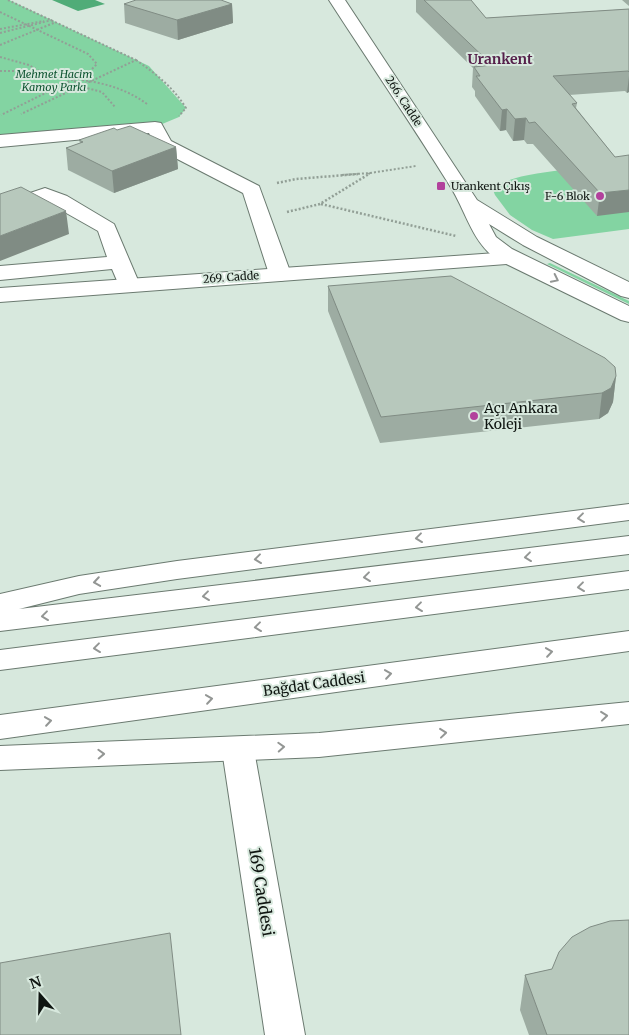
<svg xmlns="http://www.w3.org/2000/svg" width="629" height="1035" viewBox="0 0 629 1035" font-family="Merriweather,serif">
  <rect width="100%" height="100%" fill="#d7e8dd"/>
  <path fill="#83d4a2" d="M0 0H9L149 66 186 108 179 117 155 127 0 139Z
    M629 165V229L553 239 532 230 510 215 495 195 493 190C509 169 601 168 629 165Z
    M550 263 629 301V304L547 264Z"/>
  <path fill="#50ac78" d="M52 0H95L105 4 78 11Z"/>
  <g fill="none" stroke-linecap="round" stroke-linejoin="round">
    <g stroke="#6b7a70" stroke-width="2">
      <path id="minor" d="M155 122 161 123 171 141 259 186 291 274 288 279 280 281 272 279 269 274 243 193 156 148 149 133 0 147V135Z
        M45 188 67 196 114 224 140 285 137 290 129 292 121 290 112 269 0 280V266L107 257 98 231 45 201 0 216V203Z
        M238 738 250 742 254 750 305 1035H265L222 750 226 742Z"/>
    </g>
    <g stroke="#6b7a70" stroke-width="2">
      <path id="tertiary" d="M511 252 519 253 522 258 519 263 0 302V288Z"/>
    </g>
    <g stroke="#6b7a70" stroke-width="2">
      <path id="secondary" d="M329 0H345L477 200 537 237 629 282V298L621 296 523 245 489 224 496 237 512 249 629 306V322L621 320 496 259C471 240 466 211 450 186 411 123 369 62 329 0Z"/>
    </g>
    <g stroke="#6b7a70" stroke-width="2">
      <path id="primary" d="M629 504V520L177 579 79 594 19 609 629 536V554L0 631V594L79 576 177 561Z
        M629 571V589L0 670V650Z
        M629 631V651L0 739V715Z
        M629 702V724L319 757 0 770V746L319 733Z"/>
    </g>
    <path stroke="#929f96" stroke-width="2" stroke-dasharray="2 2" stroke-linecap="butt" d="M8 0 136 60 21 114
      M0 12 88 54 97 64 90 71 1 115
      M0 29 44 21
      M0 33 52 20
      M0 45 56 22
      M0 57 29 65 39 71
      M136 60C156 74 173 87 186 108L179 116
      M0 71H40L73 79 79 86 102 92 115 107
      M74 79C101 82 125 88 147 104
      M370 173 416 166
      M342 175 370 173 367 175"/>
    <path stroke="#929f96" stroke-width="2.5" stroke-dasharray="2 2" stroke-linecap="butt" d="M277 183 296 179 358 174
      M321 204 456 236
      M287 212 320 204 369 174"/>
    <use href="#minor" fill="#fff" fill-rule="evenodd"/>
    <use href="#tertiary" fill="#fff" fill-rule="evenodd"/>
    <use href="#secondary" fill="#fff" fill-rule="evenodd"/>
    <use href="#primary" fill="#fff" fill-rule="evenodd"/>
  </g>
  <path fill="#9daca2" d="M416 0H471L486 18 629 9V92L627 93 625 91 569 95 577 103 576 108 615 157 597 216 533 144H527L524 140 513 141 506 130 500 131 475 96V91L472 87 473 68 416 12Z
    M622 0H629V6Z
    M124 4H232L233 23 178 40 125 23Z
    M117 130 176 147 178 169 114 193 68 170 66 148 80 143 79 140Z
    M328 286 616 376 613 402 608 413 599 419 380 443 328 311Z
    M552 969 629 1035H529L520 1010 525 975Z"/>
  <path fill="#808c84" d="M232 4 233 23 178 40 177 20Z
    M629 76V92L627 93Z
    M507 109 506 130 500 131 502 110Z
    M526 118 524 140 513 141 515 119Z
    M176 147 178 169 114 193 112 171Z
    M629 190V212L597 216 600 193Z
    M66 211 69 234 0 261V236Z
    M616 376 613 402 608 413 599 419 602 393Z"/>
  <path fill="#b7c8bc" stroke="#808c84" d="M136 0H221L232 4 177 20 124 4Z
    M424 0H471L486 18 629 9V72L628 71 553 76 577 103 572 104 615 157 629 155V190L600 193 535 122 529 123 526 118 515 119 507 109 502 110 476 76H480L474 67 492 65Z
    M130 126 176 147 112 171 66 148 83 142 79 140 114 128 117 130Z
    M21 187 66 211 0 236V194Z
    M451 276 605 358 615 367 616 376 611 388 602 393 381 417 328 286Z
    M629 920V1035H547L525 975 552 969 559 952 572 937 590 927 610 921Z
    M170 933 181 1035H0V963Z"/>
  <defs><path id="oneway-chevron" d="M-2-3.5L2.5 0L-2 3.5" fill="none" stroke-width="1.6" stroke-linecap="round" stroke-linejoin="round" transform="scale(1.25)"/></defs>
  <g stroke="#939694">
    <use href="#oneway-chevron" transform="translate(555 279) rotate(26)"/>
    <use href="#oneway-chevron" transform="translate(581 518) rotate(173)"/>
    <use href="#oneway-chevron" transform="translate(419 538) rotate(173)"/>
    <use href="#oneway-chevron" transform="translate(528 557) rotate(173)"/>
    <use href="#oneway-chevron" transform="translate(258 559) rotate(173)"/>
    <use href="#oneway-chevron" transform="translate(367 577) rotate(173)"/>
    <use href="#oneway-chevron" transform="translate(97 582) rotate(171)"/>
    <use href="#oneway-chevron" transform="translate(581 587) rotate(173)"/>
    <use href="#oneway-chevron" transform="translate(206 596) rotate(173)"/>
    <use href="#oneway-chevron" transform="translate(419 607) rotate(173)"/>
    <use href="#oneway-chevron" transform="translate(45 616) rotate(173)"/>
    <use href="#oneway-chevron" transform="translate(258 627) rotate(173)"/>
    <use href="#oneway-chevron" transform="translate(97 648) rotate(173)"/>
    <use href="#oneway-chevron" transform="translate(549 652) rotate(-8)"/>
    <use href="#oneway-chevron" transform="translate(388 674) rotate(-8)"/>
    <use href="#oneway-chevron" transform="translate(209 699) rotate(-8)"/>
    <use href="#oneway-chevron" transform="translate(604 716) rotate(-6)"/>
    <use href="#oneway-chevron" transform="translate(48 721) rotate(-8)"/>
    <use href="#oneway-chevron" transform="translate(443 733) rotate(-6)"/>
    <use href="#oneway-chevron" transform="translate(281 747) rotate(-3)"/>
    <use href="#oneway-chevron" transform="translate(101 754) rotate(-2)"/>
  </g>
  <g fill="#b2419c" stroke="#d7e8dd" stroke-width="2">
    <rect x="436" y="181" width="10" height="10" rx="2.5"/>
    <circle cx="600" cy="196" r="5"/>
    <circle cx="474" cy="416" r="5"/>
  </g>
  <g text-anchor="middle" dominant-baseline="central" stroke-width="4" stroke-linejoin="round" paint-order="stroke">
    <g font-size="11" font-style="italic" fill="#105633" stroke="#d7e8dd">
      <text x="54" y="74">Mehmet Hacim<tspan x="54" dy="13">Kamoy Parkı</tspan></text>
    </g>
    <g font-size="11" fill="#0f1511" stroke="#d7e8dd">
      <text transform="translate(404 101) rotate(57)">266. Cadde</text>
      <text transform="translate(231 277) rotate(-4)">269. Cadde</text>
    </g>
    <g font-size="11" fill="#0f1511" stroke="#d7e8dd" text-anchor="start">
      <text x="451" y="186">Urankent Çıkış</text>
      <text x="590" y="196" text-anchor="end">F-6 Blok</text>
    </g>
    <g font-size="14" font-weight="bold" fill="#551f4a" stroke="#d7e8dd">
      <text x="500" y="59">Urankent</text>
    </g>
    <g font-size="14" fill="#0f1511" stroke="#d7e8dd" text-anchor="start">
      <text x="484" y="408">Açı Ankara<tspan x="484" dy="16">Koleji</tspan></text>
    </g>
    <g font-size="14" fill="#0f1511" stroke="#d7e8dd">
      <text transform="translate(314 684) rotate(-8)">Bağdat Caddesi</text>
    </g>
    <g font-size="16" fill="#0f1511" stroke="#d7e8dd">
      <text transform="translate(262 892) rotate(81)">169 Caddesi</text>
    </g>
  </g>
  <g transform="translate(40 995) rotate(340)" stroke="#d7e8dd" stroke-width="4" paint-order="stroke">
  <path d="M0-4L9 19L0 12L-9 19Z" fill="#0f1511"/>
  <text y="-8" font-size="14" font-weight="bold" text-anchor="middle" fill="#0f1511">N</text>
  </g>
</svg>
